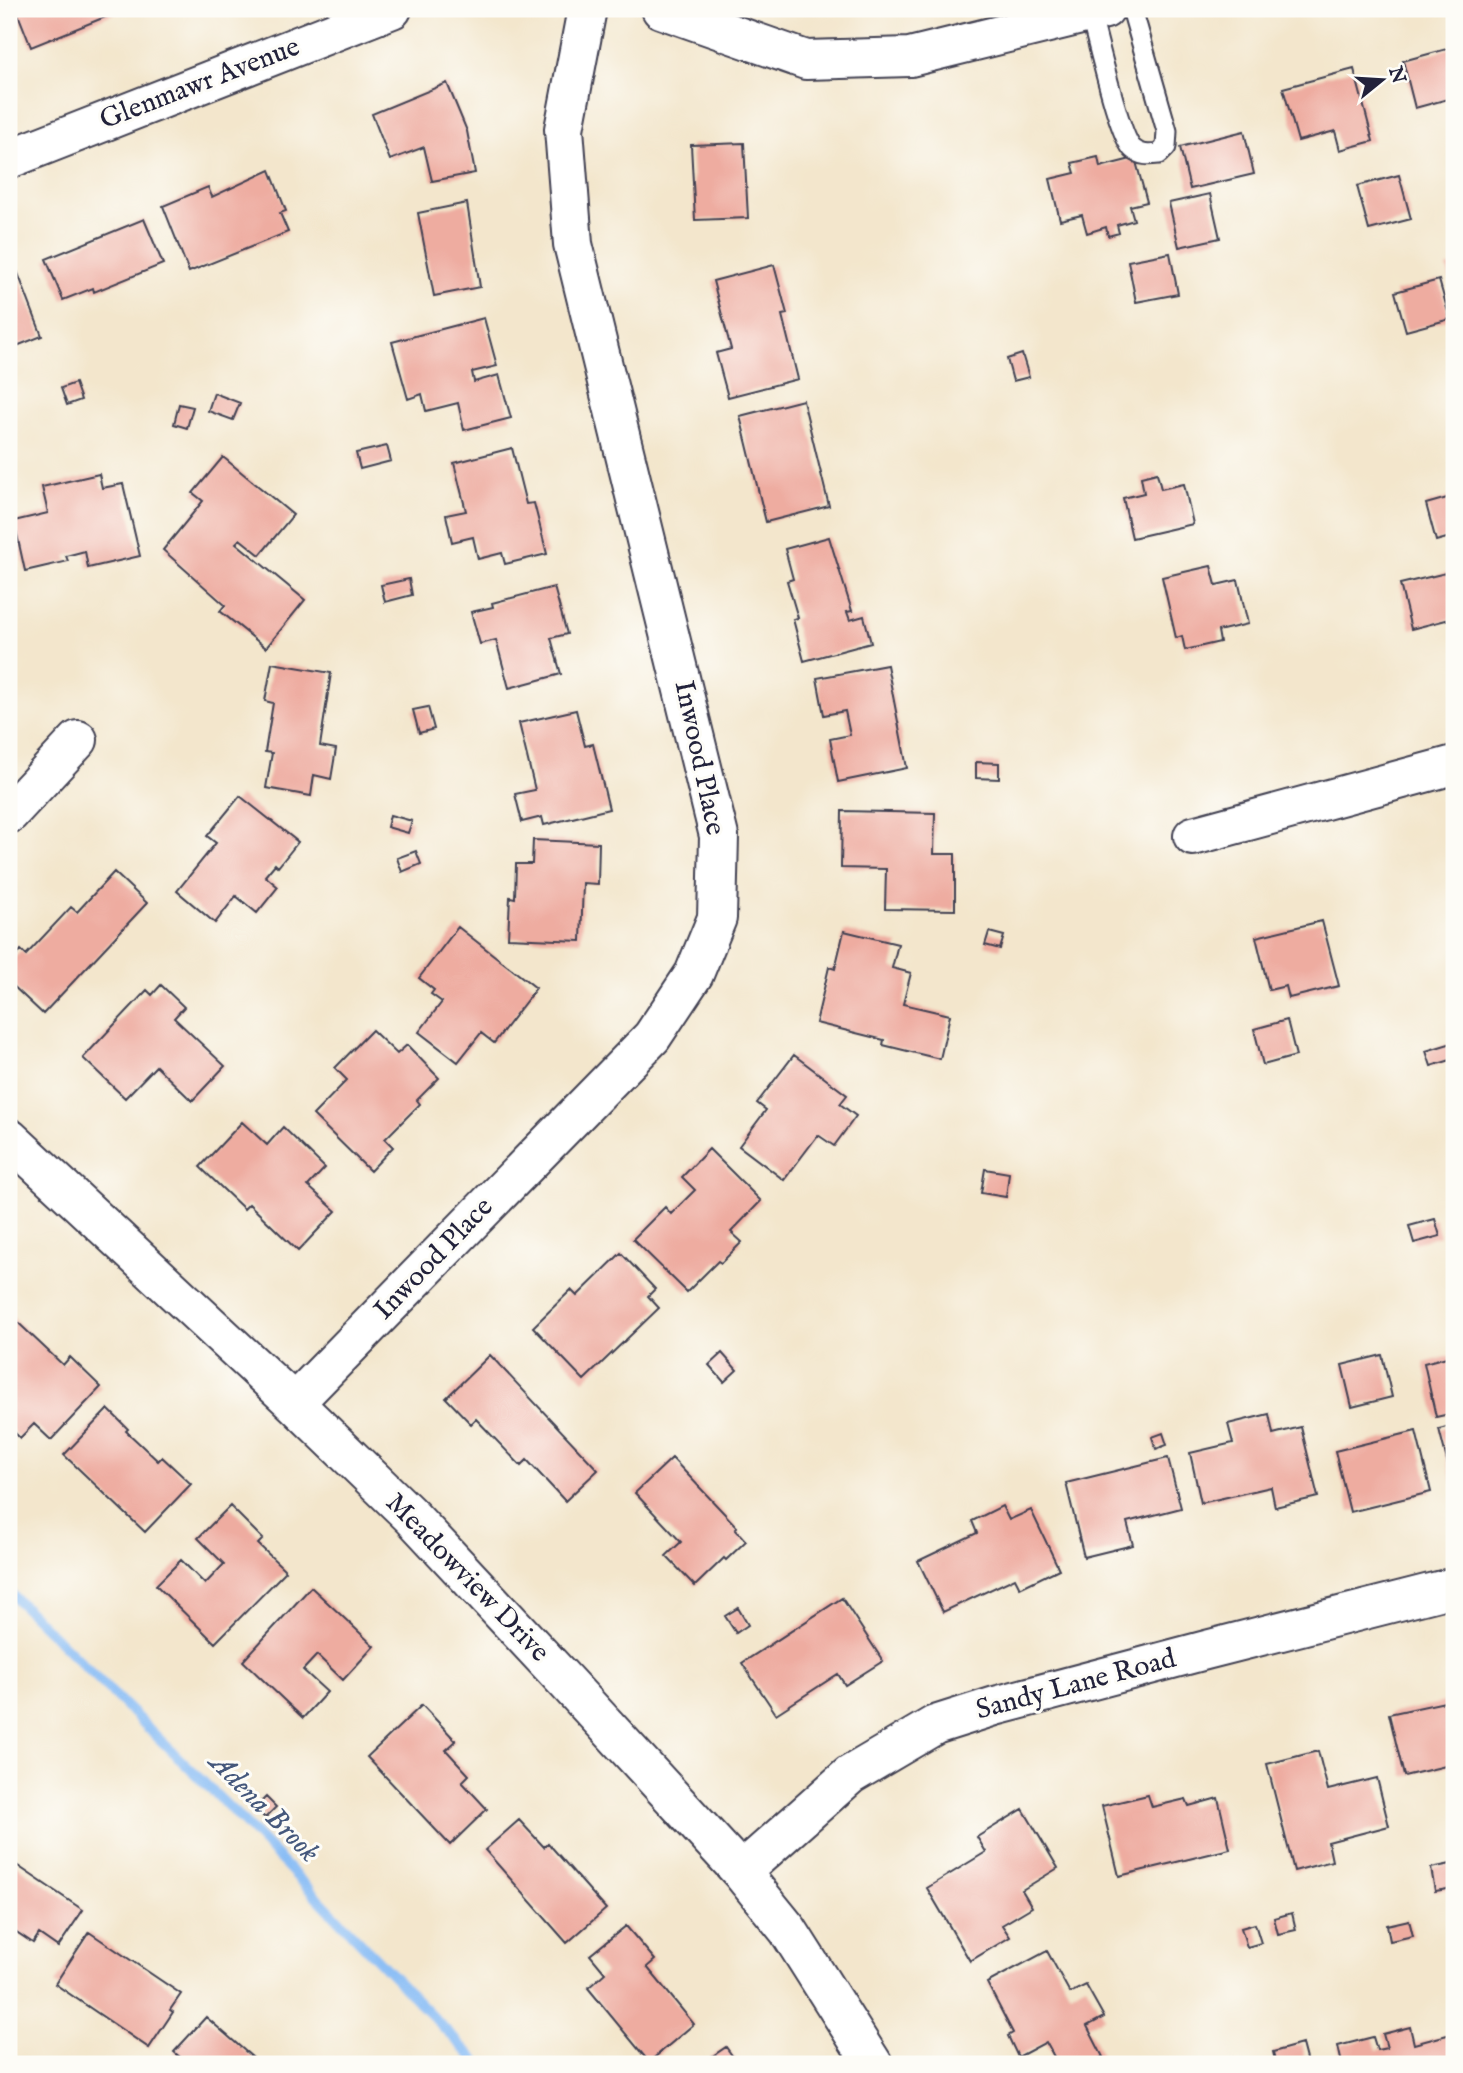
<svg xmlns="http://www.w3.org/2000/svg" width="1463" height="2073" viewBox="0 0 1463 2073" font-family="'IM FELL English',serif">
  <rect width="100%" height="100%" fill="#fdfcf7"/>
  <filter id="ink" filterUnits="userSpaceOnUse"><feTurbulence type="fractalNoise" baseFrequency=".0143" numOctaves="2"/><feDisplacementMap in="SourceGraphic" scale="14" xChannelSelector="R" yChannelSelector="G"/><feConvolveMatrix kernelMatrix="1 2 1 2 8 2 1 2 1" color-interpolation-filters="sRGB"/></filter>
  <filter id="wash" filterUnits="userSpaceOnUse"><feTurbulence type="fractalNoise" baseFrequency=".00686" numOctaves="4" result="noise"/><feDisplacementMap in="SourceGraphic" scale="28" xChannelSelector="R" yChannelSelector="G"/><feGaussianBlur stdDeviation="1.57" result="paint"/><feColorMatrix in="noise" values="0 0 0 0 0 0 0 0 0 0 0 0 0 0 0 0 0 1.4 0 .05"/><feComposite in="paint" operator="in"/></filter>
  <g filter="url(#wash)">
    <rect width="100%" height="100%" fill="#f3e6cc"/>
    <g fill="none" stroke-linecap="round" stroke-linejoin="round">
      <path stroke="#87bcf5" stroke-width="10" d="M9 1592 234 1812 479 2064"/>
    </g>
    <g id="blocks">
      <path fill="#eeaca0" d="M16 9H125L31 47Z
        M1454 47V118L1448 99 1415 108 1403 61Z
        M1354 69 1373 141 1340 150 1335 131 1298 141 1283 88Z
        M447 83 467 131 475 173 432 181 424 147 390 160 372 114Z
        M1244 131 1254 174 1190 189 1180 147Z
        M744 143 748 218 695 220 691 145Z
        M1098 157 1100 167 1135 158 1147 202 1130 206 1134 220 1117 225 1119 233 1108 236 1106 227 1087 233 1082 215 1060 220 1050 179 1075 173 1072 163Z
        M270 170 286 211 280 213 288 232 189 272 163 206 208 187 212 197Z
        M1399 175 1411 219 1369 230 1357 186Z
        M1210 194 1220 238 1179 247 1169 203Z
        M467 203 480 287 434 296 418 213Z
        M144 219 163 264 94 292 93 288 63 300 46 259Z
        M1170 253 1178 294 1136 302 1128 261Z
        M774 265 787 314 782 315 798 379 728 397 716 353 731 349 713 281Z
        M1454 265V291H1453L1447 267Z
        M16 268 42 336 9 349V271Z
        M1439 280 1450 319 1406 331 1395 292Z
        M484 318 497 366 472 372 474 382 499 375 511 418 464 430 458 403 426 411 422 394 408 399 392 342Z
        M1022 354 1029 377 1013 381 1007 359Z
        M75 383 81 400 67 405 61 388Z
        M214 393 240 403 233 420 208 411Z
        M803 400 829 506 766 522 740 416Z
        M179 404 193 407 187 428 174 424Z
        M387 446 391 461 360 469 356 453Z
        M512 448 526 504 534 503 547 554 505 564 502 553 478 559 473 537 452 542 446 515 466 511 454 463Z
        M223 457 293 515 260 555 240 539 236 543 305 600 266 648 220 611 225 605 163 550 203 501 193 493Z
        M1157 473 1161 489 1184 484 1193 524 1132 538 1123 498 1144 493 1141 477Z
        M99 474 102 488 123 484 140 556 88 568 85 551 66 556 68 561 25 571 14 521 48 513 42 487Z
        M1454 496V536L1436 541 1426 504Z
        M829 537 852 611 847 612 850 620 864 616 871 643 804 661 793 619 798 618 787 581 793 579 785 549Z
        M1211 566 1216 585 1238 580 1248 624 1218 631 1220 642 1185 650 1182 636 1176 638 1162 577Z
        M1454 571V618L1411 629 1400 584Z
        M409 579 412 595 385 602 381 585Z
        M554 587 567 634 551 638 561 674 509 688 496 640 480 644 471 612 493 607 492 603Z
        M272 663 331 673 320 746 336 749 331 779 314 775 311 796 266 788 272 753 265 752 273 703 265 701Z
        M887 665 907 768 838 782 830 739 850 735 845 711 824 715 817 678Z
        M428 707 434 729 419 733 413 710Z
        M576 710 585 746 593 744 609 809 544 825 542 817 522 822 515 794 535 790 519 723Z
        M976 762 999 763V779L976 778Z
        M240 796 298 842 278 867 275 864 265 876 278 887 257 913 236 896 215 923 177 891 216 843 207 836Z
        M842 811 935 813 934 854H955V910L885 909 886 869 841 868Z
        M390 815 412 821 408 833 387 827Z
        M533 840 599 843 598 884 583 883 581 941 508 938 510 897 515 898 516 864H532Z
        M416 851 421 864 402 872 397 858Z
        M114 872 147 903 43 1014 9 982V964L21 950 26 955 71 907 77 912Z
        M1322 921 1339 986 1289 998 1286 986 1269 990 1256 937Z
        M458 927 536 988 494 1043 481 1033 458 1062 419 1032 442 1002 431 994 434 990 419 978Z
        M844 931 898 944 892 968 911 973 903 1004 950 1015 940 1059 883 1045 884 1040 816 1023 829 967 835 969Z
        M989 932 1004 936 1000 949 985 945Z
        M161 985 184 1007 174 1018 225 1066 192 1101 156 1066 125 1098 83 1058 147 990 152 995Z
        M1287 1020 1296 1056 1263 1065 1254 1029Z
        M372 1030 397 1054 407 1045 439 1078 417 1100 420 1104 385 1139 393 1147 370 1171 313 1115 347 1080 335 1068Z
        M1452 1043 1454 1059 1431 1066 1426 1051Z
        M794 1055 847 1095 840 1104 856 1116 834 1146 818 1135 784 1180 739 1146 766 1110 757 1103Z
        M242 1122 267 1145 283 1127 325 1168 308 1186 336 1211 298 1251 249 1204 244 1209 200 1167Z
        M709 1149 761 1201 731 1232 742 1242 721 1263 718 1261 687 1292 633 1239 665 1207 671 1214 695 1190 682 1177Z
        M985 1169 1009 1173 1006 1197 981 1193Z
        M1435 1219 1440 1236 1414 1243 1409 1226Z
        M621 1253 655 1289 648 1296 659 1308 584 1380 533 1327 571 1290 577 1296Z
        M9 1314 63 1365 70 1357 101 1387 51 1440 34 1424 20 1438 9 1427Z
        M722 1353 737 1370 724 1382 709 1365Z
        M490 1355 598 1470 565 1501 527 1460 521 1466 476 1419 471 1424 446 1398Z
        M1382 1355 1392 1397 1352 1407 1342 1365Z
        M1454 1355V1413L1436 1417 1424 1363Z
        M108 1409 128 1429 126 1431 158 1461 162 1457 191 1484 145 1532 64 1455Z
        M1269 1414 1273 1434 1301 1427 1318 1497 1275 1507 1271 1487 1201 1503 1190 1453 1233 1443 1228 1424Z
        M1454 1425V1484H1453L1439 1429Z
        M1416 1431 1431 1492 1350 1512 1335 1451Z
        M1163 1433 1167 1445 1156 1449 1152 1437Z
        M672 1458 737 1527 735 1529 746 1541 726 1560 724 1558 695 1586 666 1556 681 1542 635 1493Z
        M1168 1458 1181 1508 1127 1522 1133 1545 1084 1557 1066 1483Z
        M230 1506 263 1539 258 1544 286 1571 215 1643 156 1585 181 1560 205 1584 224 1564 198 1538Z
        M1002 1506 1009 1520 1031 1510 1059 1569 1020 1588 1015 1578 943 1612 918 1561 977 1533 972 1521Z
        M311 1587 374 1646 343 1680 317 1655 303 1670 327 1692 303 1718 243 1661Z
        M842 1598 883 1661 845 1685 838 1674 776 1714 742 1663Z
        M738 1608 748 1625 736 1633 725 1616Z
        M1454 1696V1764L1404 1776 1389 1714 1445 1702V1698Z
        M422 1705 456 1741 446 1750 469 1775 462 1782 487 1809 450 1845 367 1757Z
        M1318 1751 1328 1790 1377 1778 1389 1826 1328 1842 1332 1861 1294 1871 1267 1764Z
        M1148 1795 1152 1807 1186 1799 1189 1806 1218 1798 1230 1849 1119 1876 1102 1806Z
        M266 1797 276 1807 265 1818 255 1808Z
        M1023 1809 1058 1868 1022 1890 1032 1907 1002 1925 1010 1937 970 1961 927 1888 986 1852 977 1837Z
        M519 1820 544 1847 548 1843 606 1909 567 1943 485 1850Z
        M9 1860 83 1910 58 1947 39 1934 33 1943 9 1927Z
        M1451 1864 1454 1888 1435 1891 1431 1868Z
        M1292 1913 1296 1930 1278 1934 1274 1918Z
        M1409 1920 1413 1936 1390 1941 1387 1925Z
        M1255 1924 1261 1943 1247 1947 1241 1928Z
        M626 1926 655 1960 647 1967 694 2024 649 2062 588 1988 605 1973 590 1955Z
        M89 1932 181 1994 170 2010 173 2012 149 2048 55 1984Z
        M1047 1951 1070 1993 1086 1985 1104 2017 1087 2026 1103 2057 1088 2064H1058L1046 2042 1018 2057 1008 2036 1013 2033 987 1983Z
        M206 2017 260 2064H188L174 2052Z
        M1410 2027 1414 2044 1451 2034 1454 2048V2064H1342L1338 2046 1373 2037 1377 2050 1387 2048 1383 2034Z
        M1302 2044 1307 2063 1316 2061 1317 2064H1276L1273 2052Z
        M726 2047 738 2064H701Z"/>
    </g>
  </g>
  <g filter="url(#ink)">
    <use href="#blocks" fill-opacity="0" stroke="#413f51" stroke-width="2"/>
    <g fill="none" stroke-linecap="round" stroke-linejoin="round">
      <g stroke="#413f51" stroke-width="23">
        <path id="lane" d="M1090 13C1097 36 1119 137 1133 149 1141 156 1149 155 1159 154L1166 147 1167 131 1132 9"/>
      </g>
      <g stroke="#413f51" stroke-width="42">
        <path id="street" d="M661 9 806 60 910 57 1105 9
          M9 159 392 9
          M9 814 78 740
          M1193 836 1454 765
          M9 1138 294 1403 412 1517 567 1683 741 1872 788 1930 873 2064
          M294 1403 652 1037 694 974 717 918 719 836 573 244 564 129 587 9
          M741 1872 850 1775 935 1725 995 1706 1206 1650 1454 1587"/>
      </g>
      <use href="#lane" stroke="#fff" stroke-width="19"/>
      <use href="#street" stroke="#fff" stroke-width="38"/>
    </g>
  </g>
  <g text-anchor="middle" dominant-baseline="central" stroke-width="6" stroke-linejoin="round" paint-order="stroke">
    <g font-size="28" fill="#22223b" stroke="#fdfcf7">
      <text transform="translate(200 84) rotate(-21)">Glenmawr Avenue</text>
      <text transform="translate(699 758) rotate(78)">Inwood Place</text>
      <text transform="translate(434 1259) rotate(-46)">Inwood Place</text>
      <text transform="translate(467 1578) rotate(46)">Meadowview Drive</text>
      <text transform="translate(1076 1685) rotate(-15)">Sandy Lane Road</text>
    </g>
    <g font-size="30" font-style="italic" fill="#45587c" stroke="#fdfcf7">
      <text transform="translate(264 1808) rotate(45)">Adena Brook</text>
    </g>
  </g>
  <rect width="1463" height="2073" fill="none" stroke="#fdfcf7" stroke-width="35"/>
  <g transform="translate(1382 80) rotate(72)" stroke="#fdfcf7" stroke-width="5" paint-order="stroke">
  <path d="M0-5L12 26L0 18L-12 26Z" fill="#22223b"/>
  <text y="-10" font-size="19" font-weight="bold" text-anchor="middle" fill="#22223b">N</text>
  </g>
</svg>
